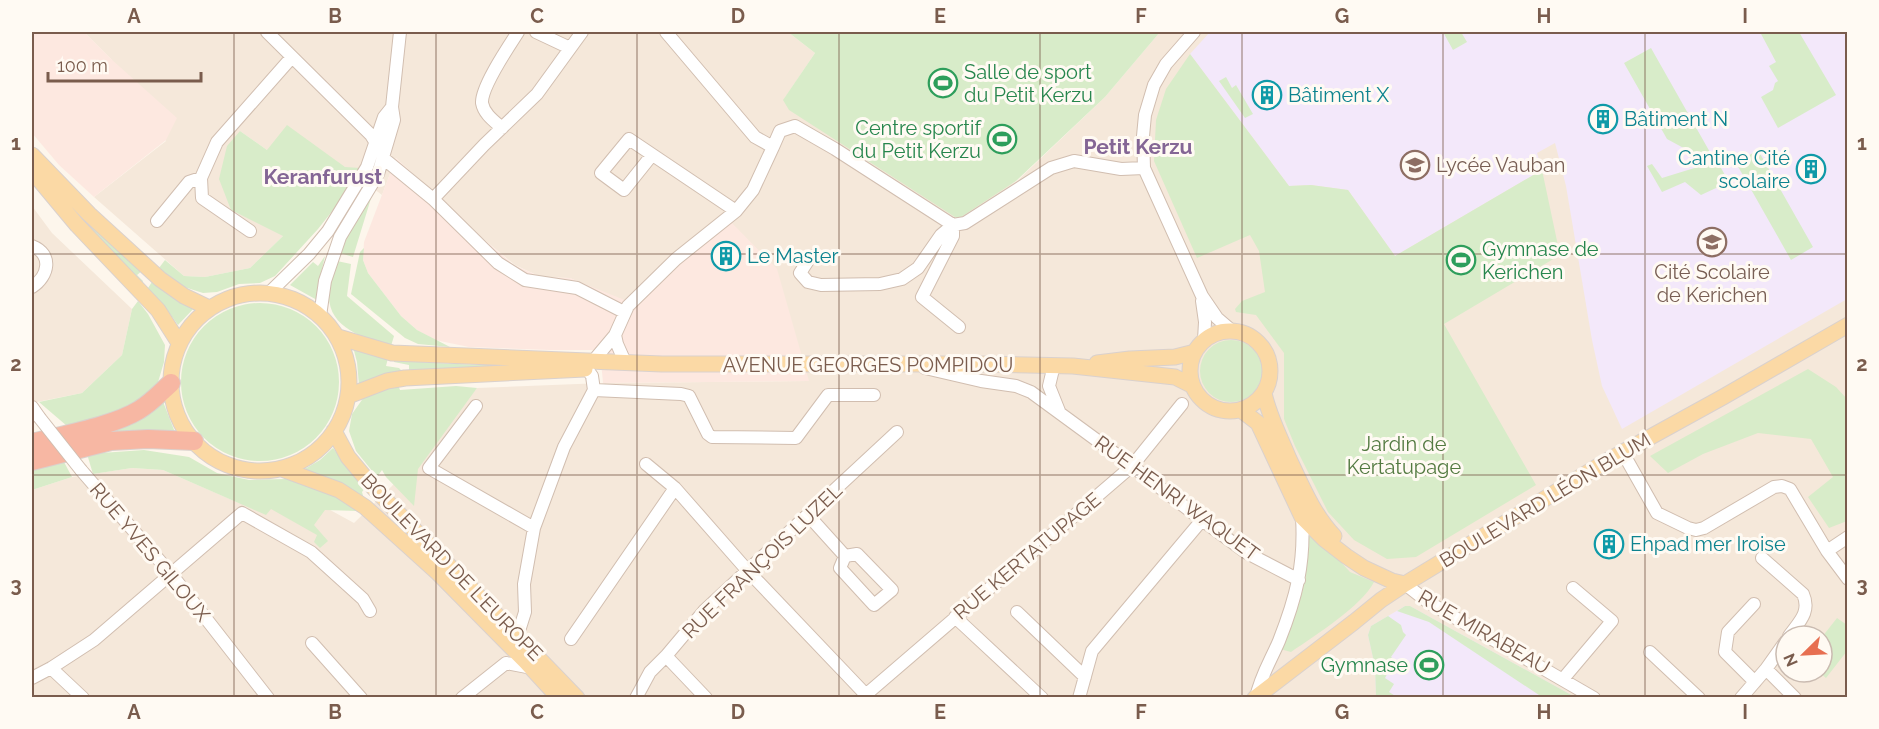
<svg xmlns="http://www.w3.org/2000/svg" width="1879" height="729" viewBox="0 0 1879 729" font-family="Raleway,sans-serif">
  <rect width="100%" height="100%" fill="#fdf6ec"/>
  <path fill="#f5e8da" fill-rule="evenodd" d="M84 32H788L815 53 784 99 1011 184 1017 181 1105 97 1160 32H1847V697H32V490L72 477 132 468 163 470 239 503 321 505 354 523 392 486 477 388 603 383 808 381 570 278 541 277 515 265 481 237 396 158 382 195 345 167 267 150 240 131 231 210 284 235 250 268 205 277 184 276 94 197 166 141 111 59ZM1786 636H1822V672H1786Z
    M32 206 52 233 132 309 122 355 82 393 32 403Z"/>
  <path fill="#fde8e0" d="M32 32H84L111 59 177 118 166 140 94 197 59 165 32 133Z
    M396 158 481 237 514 265 541 277 570 278 632 303 729 220 777 269 809 381 603 383 600 350H550L469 347 435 340 417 330 401 316 368 273 363 260 364 242Z"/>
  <path fill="#f3e8fa" d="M1210 32H1847V299L1622 429 1602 386 1592 340 1566 186 1555 143 1537 153 1542 170 1395 256 1348 190 1311 185 1289 186 1190 54Z
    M1405 606H1410L1575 697H1376L1375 667 1368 635 1371 626Z"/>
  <path fill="#d8ecc9" d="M788 32H1160L1105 97 1016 181 958 219 789 110 783 100 815 53Z
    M1443 32H1461L1467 42 1453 50Z
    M1760 32H1799L1836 95 1778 128 1761 97 1773 90 1775 83 1778 81 1769 66 1776 62Z
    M1651 48 1711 154 1702 158 1667 139 1624 63Z
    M1190 54 1289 186 1311 185 1348 190 1395 256 1542 170 1560 255 1444 324 1536 485 1416 557 1387 559 1354 540 1328 512 1295 446 1284 419V353L1256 315 1236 312 1235 309 1242 301 1265 292 1259 251 1250 235 1197 258 1154 161 1156 120 1166 89Z
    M1226 77 1232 88 1236 85 1253 114 1245 118 1219 81Z
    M287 125 345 167 360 168 349 190 318 229 275 276 260 283 239 284 217 292 203 293 181 286 159 268 165 260 184 276 205 277 250 268 283 236 231 210 219 179 227 146 240 131 267 150Z
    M1758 150 1813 247 1791 260 1736 163Z
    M1717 161 1729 182 1701 195 1685 182 1662 192 1647 166 1652 164 1662 178Z
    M46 178 143 270 137 275 143 281 142 283 72 213Z
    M372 195 353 257 340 253 352 226Z
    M364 248 363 260 368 273 401 316 417 330 450 347 418 344 405 338 351 294 360 252Z
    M325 256 318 286 317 300 290 285 313 262 318 266Z
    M337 261 351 264 347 296 394 336 391 346C364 338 327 328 329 293 330 282 334 271 337 261Z
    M152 282 196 306 178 325 165 307 148 288Z
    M138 301 148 314 165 345 164 362 156 389 139 404 108 416 67 426 39 402 82 393 122 355 132 309Z
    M181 382a79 79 0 1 1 158 0a79 79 0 1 1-158 0Z
    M1200 371a31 31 0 1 1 62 0a31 31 0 1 1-62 0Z
    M353 347 388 358 386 366 399 368 402 371 359 385 357 362Z
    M394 359C464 368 537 364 608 364L409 371V365L394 362Z
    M1808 369 1836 387 1847 399V521L1829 528 1808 497 1833 477 1811 439 1758 433 1703 454 1668 473 1650 456Z
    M398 385 400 390 456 386 477 388 418 469 414 506 386 477 382 470 377 477 356 451 349 431 352 414 364 397Z
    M162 399 176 435H99Z
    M333 448 365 488 362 492 364 499 303 470 320 460Z
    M144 450 189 457 217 473 249 480 286 479 320 488 343 499 358 511 325 510 314 525 328 541 320 548 314 542 317 535 271 509 266 515 163 470 132 468 93 474 87 454Z
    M64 462 72 477 32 490V470Z
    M1305 528 1328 548 1350 572 1374 582C1362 606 1314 636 1291 652L1280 649C1299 611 1313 571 1305 528Z
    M1405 606H1410L1575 697H1542L1429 622 1397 611Z
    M1388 616 1401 625 1403 632 1406 635 1391 657 1395 660 1385 678 1394 684 1389 692 1397 697H1376L1375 667 1368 635 1371 626Z
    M1837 618 1847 625V651L1826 678 1819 672H1822V637Z"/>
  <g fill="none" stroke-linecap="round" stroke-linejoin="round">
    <g stroke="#d1beb0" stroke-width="14">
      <path id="minor" d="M267 32 371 135 376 143
        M536 32 570 48
        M666 32 755 137 773 147 780 131 795 126 835 149 953 225 965 223 1051 168 1074 161 1121 169 1144 168
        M1194 32 1166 64 1154 85 1145 115 1143 136 1144 168 1202 296 1217 318 1231 330
        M502 128C494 121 484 114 482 103 481 87 509 46 518 32
        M652 155 624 190 601 173 629 139 736 211
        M383 158 433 199 498 263 525 280 577 288 624 312
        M433 199 484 145 537 94 582 32
        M157 221 189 182 201 178
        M953 225V236L922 297 959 327
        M250 231 202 198 201 178 217 142 292 57
        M32 246C53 254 49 276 32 287
        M811 256 800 273 808 282 821 285 880 284 902 279 918 268 941 235 953 225
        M270 292 309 254 328 231 367 167 384 117 392 107
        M1202 301 1205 322 1204 340
        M320 316 325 281 340 237 378 174 394 120 392 107 400 32
        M615 335 617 344 625 362
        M594 360 615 335 628 306 676 259 736 211 753 190 773 147
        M1054 365 1049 386 1059 411
        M925 368 981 381 1016 386 1031 392 1132 466 1202 520 1247 553 1299 580
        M594 390 681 394 689 396 708 434 712 437 796 438 828 395H874
        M476 406 429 468 534 528
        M32 407 39 417
        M1623 453 1657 513 1688 528 1696 530 1704 528 1774 487 1782 486 1790 489 1827 551 1848 579
        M646 464 675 488 747 570 869 698
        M81 470 172 575 268 698
        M808 515 845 556
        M1827 551 1848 537
        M857 554 892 590 874 605 840 568 845 556Z
        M1762 558 1803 594C1811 612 1799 622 1789 636
        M1405 584 1428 602 1594 698
        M1754 604 1728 632 1725 652 1755 682
        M1017 612 1085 677
        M955 617 1042 698
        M516 635 519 631 525 612 524 584 534 528 564 447 594 390 592 376 587 369
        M571 639 675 488
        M312 643 361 698
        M1650 652 1699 698
        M666 656 706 698
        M51 668 83 698
        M1766 669 1786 641
        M32 678 51 668 94 640 242 513 311 552 363 599 370 611
        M1563 679 1612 621 1573 588
        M462 698 506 663 532 668
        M636 698 650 672 666 656 704 611 897 432
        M862 698 1132 466 1182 404
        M1079 698 1092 651 1202 520
        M1256 698C1260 677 1271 660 1279 641 1296 598 1305 564 1302 517
        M1741 698 1766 669 1795 698"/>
    </g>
    <g stroke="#dad1cd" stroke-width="17">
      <path id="major" d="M32 155 89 214 160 279 184 296 209 308
        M32 171 77 225 158 310 179 343
        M171 382a89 89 0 1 1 178 0a89 89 0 1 1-178 0Z
        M1190 371a40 40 0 1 1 80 0a40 40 0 1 1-80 0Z
        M338 337 392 353 662 364H982L1073 366 1175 377 1193 386
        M1097 363 1130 359 1175 357 1195 352
        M1264 393C1269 416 1280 437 1289 459 1302 486 1313 514 1334 536
        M348 396 387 381 405 378 585 369
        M1241 410 1258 423 1302 517 1324 539 1346 556 1364 568 1392 581 1405 584
        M334 431 348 457 373 487 577 698
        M282 469 339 490 365 507 438 573 525 661 559 698
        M1255 698 1354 622 1381 600 1405 584 1605 462 1723 397 1848 325"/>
    </g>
    <g stroke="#dad1cd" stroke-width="20">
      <path id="highway" d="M32 443C62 435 113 426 139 410 151 403 160 393 171 383
        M32 461 111 441 148 439 194 441"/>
    </g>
    <use href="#minor" stroke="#fff" stroke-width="12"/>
    <use href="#major" stroke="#fbd9a5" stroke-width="15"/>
    <use href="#highway" stroke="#f7b7a3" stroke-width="18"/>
    <g stroke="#d1beb0" stroke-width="14" stroke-linecap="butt">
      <path id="minor-bridge" d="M39 417 81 470"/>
    </g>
    <use href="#minor-bridge" stroke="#fff" stroke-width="12"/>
  </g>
  <path fill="none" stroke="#7a5c4d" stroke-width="1.5" stroke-opacity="0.55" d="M234 32V698M436 32V698M637 32V698M839 32V698M1040 32V698M1242 32V698M1443 32V698M1645 32V698M32 254H1848M32 475H1848"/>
  <defs>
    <g id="stadium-ring" transform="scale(1.5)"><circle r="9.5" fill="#fffaf3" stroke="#2e9e5b" stroke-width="1.5"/><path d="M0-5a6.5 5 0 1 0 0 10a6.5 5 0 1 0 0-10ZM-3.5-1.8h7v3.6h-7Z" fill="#2e9e5b"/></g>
    <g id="building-ring" transform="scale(1.5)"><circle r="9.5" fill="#fffaf3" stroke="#0f9aa8" stroke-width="1.5"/><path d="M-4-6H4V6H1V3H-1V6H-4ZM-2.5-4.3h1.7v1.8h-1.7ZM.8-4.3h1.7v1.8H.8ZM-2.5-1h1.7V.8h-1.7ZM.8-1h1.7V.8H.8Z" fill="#0f9aa8"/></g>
    <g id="school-ring" transform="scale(1.5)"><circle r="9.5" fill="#fffaf3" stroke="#8d6e63" stroke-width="1.5"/><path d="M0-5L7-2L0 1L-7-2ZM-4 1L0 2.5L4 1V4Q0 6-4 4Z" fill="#8d6e63"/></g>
  </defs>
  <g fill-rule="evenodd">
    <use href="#stadium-ring" x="943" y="83"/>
    <use href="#building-ring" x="1267" y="95"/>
    <use href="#building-ring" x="1603" y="119"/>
    <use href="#stadium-ring" x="1002" y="139"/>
    <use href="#school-ring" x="1415" y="165"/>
    <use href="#building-ring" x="1811" y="169"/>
    <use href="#school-ring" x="1712" y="242"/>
    <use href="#building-ring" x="726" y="256"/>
    <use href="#stadium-ring" x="1461" y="260"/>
    <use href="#building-ring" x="1609" y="544"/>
    <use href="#stadium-ring" x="1429" y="665"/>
  </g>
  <g text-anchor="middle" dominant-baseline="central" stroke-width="6" stroke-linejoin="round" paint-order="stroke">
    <g font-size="20" fill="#27864d" stroke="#fffaf3" text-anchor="start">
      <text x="964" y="72">Salle de sport<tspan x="964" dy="23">du Petit Kerzu</tspan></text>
      <text x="981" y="128" text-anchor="end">Centre sportif<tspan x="981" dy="23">du Petit Kerzu</tspan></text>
      <text x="1482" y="249">Gymnase de<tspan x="1482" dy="23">Kerichen</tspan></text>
      <text x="1408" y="665" text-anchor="end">Gymnase</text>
    </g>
    <g font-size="20" fill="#0d838f" stroke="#fffaf3" text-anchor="start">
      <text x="1288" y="95">Bâtiment X</text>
      <text x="1624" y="119">Bâtiment N</text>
      <text x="1790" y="158" text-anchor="end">Cantine Cité<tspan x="1790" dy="23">scolaire</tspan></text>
      <text x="747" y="256">Le Master</text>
      <text x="1630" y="544">Ehpad mer Iroise</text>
    </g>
    <g font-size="20" fill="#785e54" stroke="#fffaf3" text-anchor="start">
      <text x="1436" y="165">Lycée Vauban</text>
      <text x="1712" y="272" text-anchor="middle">Cité Scolaire<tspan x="1712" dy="23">de Kerichen</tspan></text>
    </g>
    <g font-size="20" fill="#7a5c4d" stroke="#fffaf3">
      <text x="868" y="365">AVENUE GEORGES POMPIDOU</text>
      <text transform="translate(1177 498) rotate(36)">RUE HENRI WAQUET</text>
      <text transform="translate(1545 500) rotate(-31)">BOULEVARD LÉON BLUM</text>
      <text transform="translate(150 552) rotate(50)">RUE YVES GILOUX</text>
      <text transform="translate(1027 556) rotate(-40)">RUE KERTATUPAGE</text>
      <text transform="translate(762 561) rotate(-44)">RUE FRANÇOIS LUZEL</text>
      <text transform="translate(452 567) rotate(46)">BOULEVARD DE L'EUROPE</text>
      <text transform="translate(1484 632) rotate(30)">RUE MIRABEAU</text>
    </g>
    <g font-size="20" fill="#537a41" stroke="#fffaf3">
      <text x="1404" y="444">Jardin de<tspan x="1404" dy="23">Kertatupage</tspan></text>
    </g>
    <g font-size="21" font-weight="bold" fill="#846695" stroke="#fffaf3">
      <text x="1138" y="146">Petit Kerzu</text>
      <text x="323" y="176">Keranfurust</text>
    </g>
  </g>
  <rect width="1879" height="729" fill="none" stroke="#fffaf3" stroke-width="66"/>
  <g transform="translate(1804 654) rotate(246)"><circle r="28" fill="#fffaf3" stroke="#cabbb1" stroke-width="1.5"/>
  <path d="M0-4.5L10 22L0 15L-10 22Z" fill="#e76f51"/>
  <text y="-9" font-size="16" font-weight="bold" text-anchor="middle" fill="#7a5c4d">N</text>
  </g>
  <path d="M48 72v9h153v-9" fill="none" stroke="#7a5c4d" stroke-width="3"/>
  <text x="57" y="72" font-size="18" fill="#7a5c4d" stroke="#fffaf3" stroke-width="4.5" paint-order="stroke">100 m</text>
  <rect x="33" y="33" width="1813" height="663" fill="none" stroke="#7a5c4d" stroke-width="2"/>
  <g font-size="20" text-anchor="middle" font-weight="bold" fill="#7a5c4d">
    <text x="134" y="23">A</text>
    <text x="335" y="23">B</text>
    <text x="537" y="23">C</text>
    <text x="738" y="23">D</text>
    <text x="940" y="23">E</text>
    <text x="1141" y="23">F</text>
    <text x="1342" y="23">G</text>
    <text x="1544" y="23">H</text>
    <text x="1745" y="23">I</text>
    <text x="16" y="150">1</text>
    <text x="1862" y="150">1</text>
    <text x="16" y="371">2</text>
    <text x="1862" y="371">2</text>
    <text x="16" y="592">3</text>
    <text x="1862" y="592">3</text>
    <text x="134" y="719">A</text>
    <text x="335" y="719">B</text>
    <text x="537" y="719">C</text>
    <text x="738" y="719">D</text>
    <text x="940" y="719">E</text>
    <text x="1141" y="719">F</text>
    <text x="1342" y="719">G</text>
    <text x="1544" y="719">H</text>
    <text x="1745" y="719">I</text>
  </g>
</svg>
